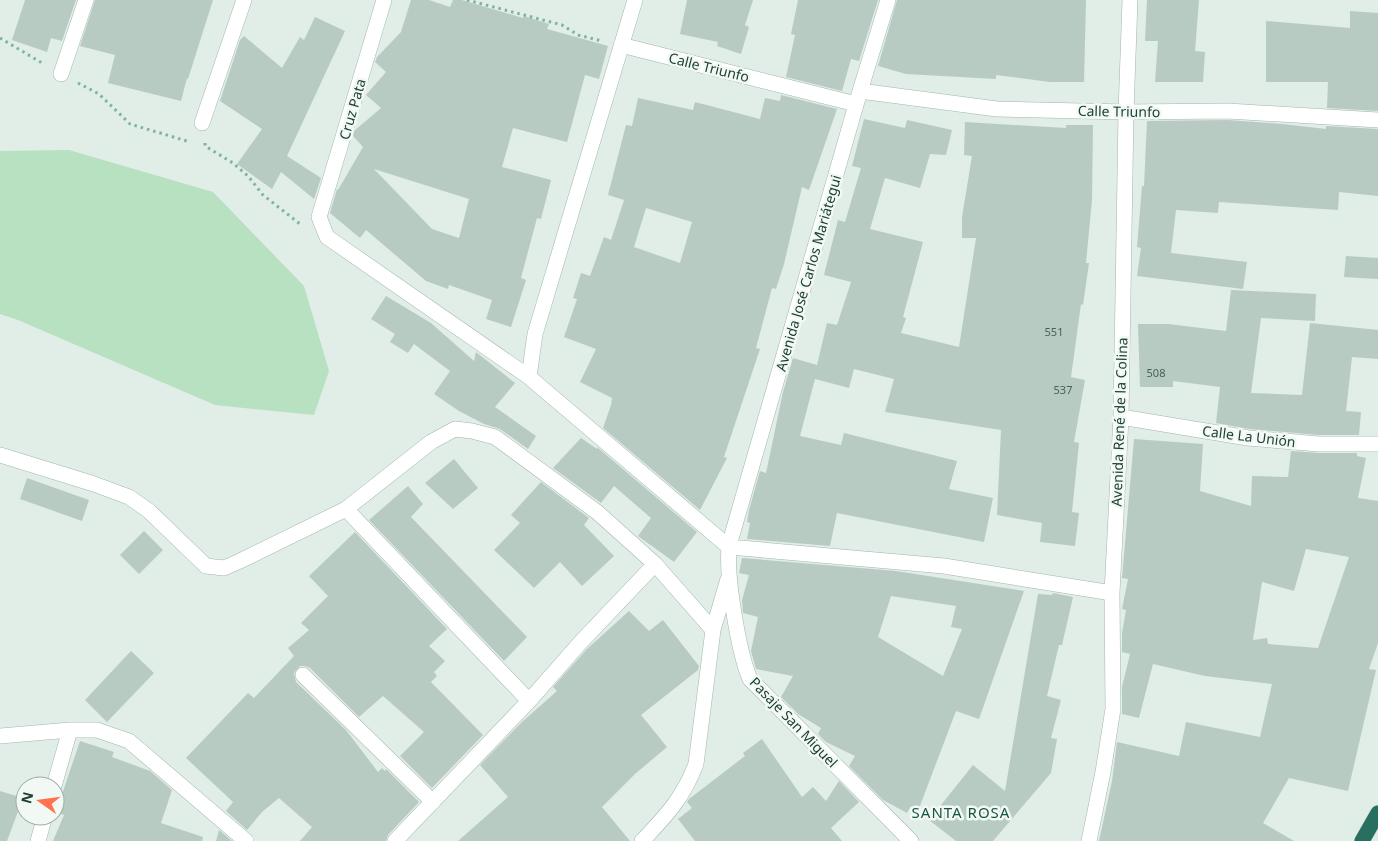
<svg xmlns="http://www.w3.org/2000/svg" width="1378" height="841" viewBox="0 0 1378 841" font-family="'Noto Sans',sans-serif">
  <rect width="100%" height="100%" fill="#e1ede7"/>
  <path fill="#b7e1c1" d="M69 150 213 192 304 286 329 371 314 415 215 405 18 320 0 314V151Z"/>
  <path fill="#b8cbc3" fill-rule="evenodd" d="M25 0H76L62 41 51 38 47 52 12 40Z
    M95 0H213L188 79 187 78 181 101 108 83 115 55 80 46Z
    M411 0H429L450 7 453 0H462L523 18 524 16 549 24 547 29 608 46 599 79 585 75 567 142 513 128 502 167 551 180 541 219 537 218 521 278 526 280 511 327 486 319 492 300 449 285 448 289 426 281 366 230 360 238 330 213 337 189 338 190 363 147 353 136 354 131 381 108 366 95 386 72 375 62 377 57 401 32ZM374 169 469 199 459 238 432 229Z
    M687 0H753L745 25 749 27 741 54 717 46 718 42 680 34Z
    M798 0H878L859 61 851 59 842 91 786 77 795 35 791 34Z
    M897 0H1086L1084 82H1050L996 75V79L906 74 878 66Z
    M1147 0H1199L1195 51 1205 52 1203 82H1155L1158 41H1145Z
    M1350 11 1378 13V111L1327 108 1328 82H1266V21L1350 28Z
    M315 17 345 31 287 156 321 178 314 199 281 172 272 189 237 164 262 129 220 101 240 40 244 36 282 68 300 37 304 40Z
    M781 95 837 109 809 190 802 187 784 264 776 289 772 288 756 348 760 349 724 457 727 458 700 510 603 428 611 405 612 398 580 382 596 349 564 337 577 299 573 298 581 273 590 276 604 237 611 240 624 200 608 195 626 125 632 126 638 98 693 110 695 102 760 119 765 98 780 101ZM646 208 692 222 680 263 634 247Z
    M864 119 905 128 907 120 952 130 946 155 930 154 920 188 885 178 870 229 923 242 903 317 906 318 901 333 959 347 976 238H962V217L972 156 964 155 965 122 1066 128V125H1093L1092 200 1086 263H1089L1083 305 1081 304 1071 377 1085 380 1074 442 1079 443 1072 512 1079 513 1075 546 1040 542 1042 523 997 515 1001 430 885 412 894 379 854 369 849 388 815 379 800 436 841 445 844 433 957 461 949 489 993 498 984 542 837 513 830 546 747 539 750 523 747 522 749 510 760 471 766 473 783 392 793 358 817 365 827 323 837 325 851 282 824 275 838 220 845 222 861 168 852 166Z
    M1228 120 1282 124 1326 129V126L1378 129V196L1339 192 1338 210 1219 202 1218 213 1176 210 1171 253 1247 262 1243 289 1137 276 1141 248 1137 247 1142 186H1144L1147 121Z
    M1346 256 1378 258V279L1344 277Z
    M1231 290 1316 294 1315 321 1261 318 1251 393 1302 395 1310 323 1378 330V359L1352 357 1346 411 1361 412 1359 435H1319L1249 429 1216 423 1220 387 1173 381V387H1140L1138 324H1168L1226 331Z
    M386 296 431 323 474 361 476 352 515 383 495 407 536 436 528 449 500 429 484 424 459 411 434 394 450 371 414 344 408 353 390 342 395 334 371 319Z
    M581 438 597 449V447L697 532 674 562 638 536 651 518 614 486 601 503 553 468Z
    M1134 439 1203 444 1200 491 1251 506 1252 476 1288 477 1291 451 1319 453H1357V456L1366 458 1358 498 1378 501V643L1369 669 1376 670 1348 791 1289 778 1263 823 1294 841H1099L1112 781 1117 742 1179 756 1186 722 1260 737 1272 684 1205 676 1153 664 1139 718 1122 714V687L1130 654 1122 652V633L1126 610 1122 609 1128 579 1122 578ZM1306 549 1349 557 1318 648 1268 644 1267 638 1253 640 1262 582 1294 591Z
    M454 459 478 488 453 509 425 483Z
    M27 478 89 500 82 521 20 499Z
    M541 482 589 518 584 525 614 556 582 586 560 562 534 588 494 550 520 523 511 515Z
    M408 486 423 504 411 517 527 637 504 661 369 520Z
    M144 531 163 550 139 574 120 555Z
    M355 532 447 629 429 646 445 661 434 672 437 676 431 682 483 735 432 788 400 756 424 732 383 696 359 717 310 668 305 666H300L294 673 296 682 346 730 378 772 382 768 385 771 386 769 419 802 388 835 386 841H300L312 827 279 798 262 812 247 830 226 811 233 802 186 758 248 693 254 698 294 656 288 648 309 630 301 623 328 596 309 576Z
    M742 558 896 571 1024 591 979 719 956 711 918 811 911 806 907 813 883 800 849 766 855 756 826 742 818 734 821 728 798 714 781 697 793 676 756 669 751 651 758 617 743 613 742 600 749 575 739 573ZM891 596 956 606 951 627 962 629 943 676 878 637Z
    M1053 593 1073 597 1062 645H1059L1047 696 1061 700 1051 738 1057 739 1051 773 993 841H956L929 820 973 765 1005 791 1038 594 1052 595Z
    M629 611 649 631 663 620 699 666 698 670 641 715 667 747 635 774 602 807 630 841H458L508 797 480 765 522 722 557 691 553 687 587 649Z
    M131 651 154 673 107 722 85 700Z
    M762 739 802 797 813 787 826 801 839 781 859 802 831 828 842 841H695L678 819 692 808 687 802 689 799 745 756 743 753Z
    M80 741 114 752 112 757 150 771 172 790 161 823 203 837 202 841H53L64 815 56 812Z
    M0 791 23 798 7 841H0Z
    M219 830 232 841H216Z"/>
  <g fill="none" stroke-linecap="round" stroke-linejoin="round">
    <g stroke="#a3b6ae" stroke-width="16">
      <path id="street" d="M384 0 319 217 327 237 529 377 729 547 944 566 1112 593
        M888 0 860 91 730 542C724 569 739 654 750 679L911 841
        M621 45 856 104
        M61 74 86 0
        M860 91 997 109 1126 112 1228 111 1378 120
        M202 123 244 0
        M529 377 535 334 635 0
        M1121 417 1248 438 1319 444H1378
        M0 455 94 484 129 497 149 511 206 566 224 568 240 561 346 509 431 442 455 429 472 431 495 437 597 512 655 564 713 630
        M346 509 529 701
        M303 675 433 802
        M0 736 70 730H97L129 741 246 841
        M54 786 70 730
        M38 841 45 816
        M395 841 529 701 580 643 655 564
        M642 841C666 816 683 798 696 764L713 630 728 579
        M1089 841 1103 772 1113 709 1112 593 1121 417 1126 112 1130 0"/>
    </g>
    <g stroke="#c0cac7" stroke-width="16">
      <path id="highway" d="M1362 841 1378 813"/>
    </g>
    <path stroke="#7db4a1" stroke-width="3" stroke-dasharray="2.5 4" stroke-linecap="butt" d="M467 0 562 25 578 35 602 41
      M0 38 42 63
      M78 83 99 94 130 124 190 142
      M205 143V146L233 163 248 176 263 195 300 224"/>
    <use href="#street" stroke="#fff" stroke-width="15"/>
    <use href="#highway" stroke="#276f5e" stroke-width="15"/>
  </g>
  <g text-anchor="middle" dominant-baseline="central" stroke-width="5" stroke-linejoin="round" paint-order="stroke">
    <g font-size="11" fill="#456359">
      <text x="1054" y="331">551</text>
      <text x="1156" y="372">508</text>
      <text x="1063" y="389">537</text>
    </g>
    <g font-size="14" fill="#1f4036" stroke="#f2f9f5">
      <text transform="translate(709 67) rotate(14)">Calle Triunfo</text>
      <text transform="translate(352 109) rotate(-74)">Cruz Pata</text>
      <text transform="translate(1119 111) rotate(1)">Calle Triunfo</text>
      <text transform="translate(808 273) rotate(-74)">Avenida José Carlos Mariátegui</text>
      <text transform="translate(1119 422) rotate(-88)">Avenida René de la Colina</text>
      <text transform="translate(1249 436) rotate(7)">Calle La Unión</text>
      <text transform="translate(794 722) rotate(46)">Pasaje San Miguel</text>
    </g>
    <g font-size="15" letter-spacing="1" fill="#185444" stroke="#f2f9f5">
      <text x="961" y="812">SANTA ROSA</text>
    </g>
  </g>
  <g transform="translate(40 801) rotate(284)"><circle r="24" fill="#f2f9f5" stroke="#9eafa9"/>
  <path d="M0-4L9 19L0 12L-9 19Z" fill="#ff724d"/>
  <text y="-8" font-size="14" font-weight="bold" text-anchor="middle" fill="#1f4036">N</text>
  </g>
</svg>
